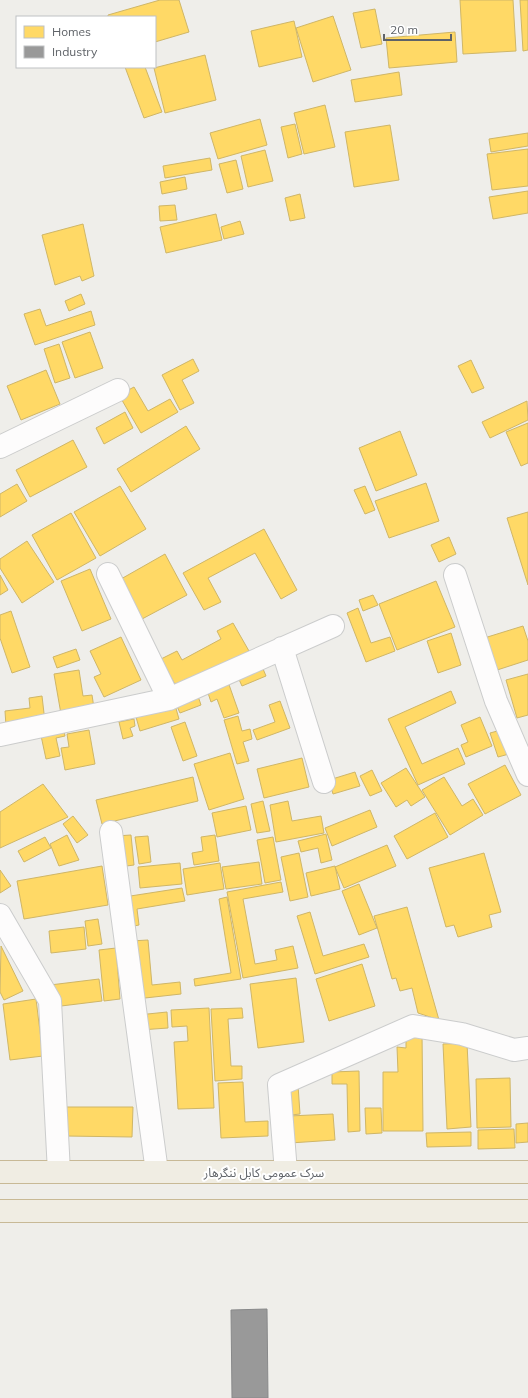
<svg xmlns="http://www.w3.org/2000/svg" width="528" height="1398" viewBox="0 0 528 1398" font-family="Mulish,'Noto Sans Arabic',sans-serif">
  <rect width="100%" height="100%" fill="#efeeea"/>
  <path fill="#ffd966" stroke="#cfb667" d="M160 0H179L189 32 155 42V17H108V15Z
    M460 0H513L516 51 463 54Z
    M520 0H528V50L523 51Z
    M375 9 382 44 361 48 353 13Z
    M333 16 351 70 313 82 296 28Z
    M294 21 302 57 259 67 251 31Z
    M455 32 457 62 389 68 386 38Z
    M205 55 216 100 165 113 154 68Z
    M125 67H145L162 112 144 118Z
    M399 72 402 95 355 102 351 80Z
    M325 105 335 147 304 154 294 113Z
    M260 119 267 145 218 159 210 133Z
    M295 124 302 154 288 158 281 127Z
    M390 125 399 180 354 187 345 132Z
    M528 133V146L491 152 489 139Z
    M528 149V186L492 190 487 154Z
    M265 150 273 181 248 187 241 156Z
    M210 158 212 170 165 178 163 166Z
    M236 160 243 189 227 193 219 164Z
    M185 177 187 189 162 194 160 182Z
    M528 191V213L493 219 489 197Z
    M300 194 305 218 290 221 285 198Z
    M175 205 177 220 160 221 159 206Z
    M216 214 222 240 166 253 160 227Z
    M240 221 244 234 224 239 221 227Z
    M83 224 94 276 82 281 80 276 55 285 42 235Z
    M81 294 85 304 69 311 65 301Z
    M40 309 46 326 91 311 95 325 35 345 24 314Z
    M90 332 103 368 75 378 62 342Z
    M59 344 70 378 55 383 44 349Z
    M193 359 199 371 182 380 194 403 180 410 162 375Z
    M471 360 484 388 472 393 458 366Z
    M46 370 60 404 21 420 7 386Z
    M134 387 148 411 170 399 178 412 141 433 119 395Z
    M527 401 528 420 490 438 482 422Z
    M125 412 133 428 104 444 96 428Z
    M528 423V463L521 466 506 432Z
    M186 426 200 449 131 492 117 469Z
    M400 431 417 475 376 491 359 448Z
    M73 440 87 467 30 497 16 470Z
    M426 483 439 521 389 538 375 501Z
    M17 484 27 501 0 517V494Z
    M120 486 146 529 100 556 74 512Z
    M365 486 375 510 365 514 354 490Z
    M528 512V585L507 518Z
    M71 513 96 558 57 580 32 535Z
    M264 529 297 590 281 599 255 553 208 578 221 602 204 610 183 573Z
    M449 537 456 554 439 562 431 545Z
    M27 541 54 582 22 603 0 568V559Z
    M165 554 187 595 142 619 121 579Z
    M90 569 111 619 82 631 61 581Z
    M0 575 8 590 0 595Z
    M436 581 455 627 397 650 379 604Z
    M373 595 378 605 363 611 359 600Z
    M358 608 371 643 390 637 395 651 366 662 347 613Z
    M11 611 30 667 12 673 0 638V615Z
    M233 623 249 651 178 690 161 659 177 651 182 660 221 639 217 631Z
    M523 626 528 641V660L491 672 481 639Z
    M451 633 461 665 438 673 427 641Z
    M121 637 141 680 104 697 94 677 101 674 90 651Z
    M76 649 80 660 57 668 53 657Z
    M261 664 266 676 242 686 236 673Z
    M79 670 83 696 92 695 94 708 61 714 54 674Z
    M528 674V715L517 718 506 680Z
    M227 679 239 713 224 718 217 699 211 702 206 687Z
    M451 691 456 703 405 727 422 764 458 748 465 764 418 785 388 719Z
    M197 693 201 705 180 713 175 702Z
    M42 696 45 722 6 726 5 711 30 708 29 698Z
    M280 701 290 728 257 740 253 730 275 722 269 705Z
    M175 705 179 719 140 731 136 717Z
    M238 716 242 731 250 729 252 739 243 742 249 761 237 764 224 720Z
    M480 717 492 746 466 757 461 745 468 742 461 725Z
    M134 719 135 726 130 728 133 736 123 739 119 722Z
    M185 722 197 756 183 761 171 727Z
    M63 726 65 736 56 738 60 756 46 759 40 731Z
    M89 730 95 764 65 770 61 748 69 747 67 734Z
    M501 730 509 754 498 757 490 733Z
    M230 753 244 799 209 810 194 764Z
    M302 758 309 787 264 798 257 769Z
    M505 765 521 795 485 814 468 784Z
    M406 768 425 797 411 806 407 800 396 807 381 783Z
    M372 770 382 791 370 796 360 776Z
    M355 772 360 786 333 794 329 780Z
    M193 777 198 801 102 824 96 800Z
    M444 777 462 806 473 799 483 815 450 835 422 790Z
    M43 784 68 817 0 848V812Z
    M263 801 270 831 257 833 251 804Z
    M288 801 292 821 321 816 324 833 276 842 270 805Z
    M246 806 251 830 217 837 212 813Z
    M370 810 377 827 332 846 325 828Z
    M435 813 448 837 407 859 394 836Z
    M73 816 88 835 77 843 63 824Z
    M326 834 332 860 321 863 318 848 301 852 298 841Z
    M67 835 79 860 59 866 50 844Z
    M131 835 134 865 119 867 116 836Z
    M215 835 219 861 194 865 192 853 203 851 201 837Z
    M148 836 151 862 139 864 135 837Z
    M45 837 51 848 24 862 18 851Z
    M273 837 281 880 265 883 257 840Z
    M387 845 396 866 344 888 335 867Z
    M299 853 308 897 290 901 281 857Z
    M484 853 501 912 489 915 492 927 458 937 454 925 446 927 429 868Z
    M259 862 262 884 226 889 222 867Z
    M180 863 182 884 140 888 138 867Z
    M220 863 224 889 187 895 183 869Z
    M102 866 108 905 24 919 17 881Z
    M335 866 340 889 311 896 306 873Z
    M0 870 11 886 0 893Z
    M281 882 283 892 243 899 255 964 277 960 275 950 293 946 298 968 243 978 227 892Z
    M359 884 377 928 359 935 342 891Z
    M182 888 185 901 137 909 139 925 129 927 124 897Z
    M227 897 241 979 195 986 194 979 231 973 219 899Z
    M407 907 439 1020 418 1013 412 988 400 991 396 978 392 979 374 916Z
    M310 912 323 956 364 944 369 957 315 974 297 916Z
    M98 919 102 944 88 946 85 921Z
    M84 927 86 949 51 953 49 931Z
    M148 940 152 985 180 982 181 994 136 999 131 941Z
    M1 946 23 991 4 1000 0 992Z
    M116 948 120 999 104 1001 99 950Z
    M362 964 375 1006 329 1021 316 979Z
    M296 978 304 1042 258 1048 250 984Z
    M99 979 102 1001 53 1007 50 985Z
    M36 999 43 1056 10 1060 3 1004Z
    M209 1008 214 1108 178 1109 174 1042 188 1041 187 1026 172 1027 171 1010Z
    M242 1008 243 1018 228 1019 231 1066H242V1079L215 1081 211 1009Z
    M167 1012 168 1028 140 1030 138 1015Z
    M406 1032H422L423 1131H383V1072H398L397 1047 406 1048Z
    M467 1043 471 1127 447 1129 443 1044Z
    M359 1071 360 1131 348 1132 347 1084H332V1072Z
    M510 1078 511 1127 477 1128 476 1079Z
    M243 1082 245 1122 268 1121V1136L221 1138 218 1083Z
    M298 1085 300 1114 283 1116 281 1086Z
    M66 1107H133L132 1137 66 1136Z
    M365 1108H381L382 1133 366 1134Z
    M333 1114 335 1140 290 1143 289 1116Z
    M528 1123V1142L516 1143V1124Z
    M514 1129 515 1148 478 1149V1130Z
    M471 1132V1146L427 1147 426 1133Z"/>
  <path fill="#999" stroke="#88898a" d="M267 1309 268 1398H232L231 1310Z"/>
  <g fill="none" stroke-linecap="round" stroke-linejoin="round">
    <g stroke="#cbcccc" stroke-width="24">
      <path id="minor" d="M0 447 118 390
        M108 574 169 699
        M455 575 496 701 528 775
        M282 648 324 782
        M0 735 169 699 333 626
        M111 832 157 1172
        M0 915 50 1001 59 1172
        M286 1172 279 1085 413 1026 462 1034 514 1050 528 1048"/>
    </g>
    <g stroke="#c8b996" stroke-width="24">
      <path id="highway" d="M0 1172H528
        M0 1211H528"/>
    </g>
    <use href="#minor" stroke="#fdfcfc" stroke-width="22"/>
    <use href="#highway" stroke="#f0ede3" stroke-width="22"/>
  </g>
  <g text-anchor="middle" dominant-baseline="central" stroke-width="4" stroke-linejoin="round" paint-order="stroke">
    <g font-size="12" fill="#5f6368" stroke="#fff">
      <text x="264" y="1172">سرک عمومی کابل ننگرهار</text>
    </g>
  </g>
  <rect x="16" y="16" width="140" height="52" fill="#ffffff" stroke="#bfc1c3"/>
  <rect x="24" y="26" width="20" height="12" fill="#ffd966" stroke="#bfc1c3"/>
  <text x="52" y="36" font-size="12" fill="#5f6368">Homes</text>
  <rect x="24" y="46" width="20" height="12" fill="#999999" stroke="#bfc1c3"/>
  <text x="52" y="56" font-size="12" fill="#5f6368">Industry</text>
  <path d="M384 34v6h67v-6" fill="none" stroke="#5f6368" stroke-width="2"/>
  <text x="390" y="34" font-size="12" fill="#5f6368" stroke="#ffffff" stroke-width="3" paint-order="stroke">20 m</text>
</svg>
